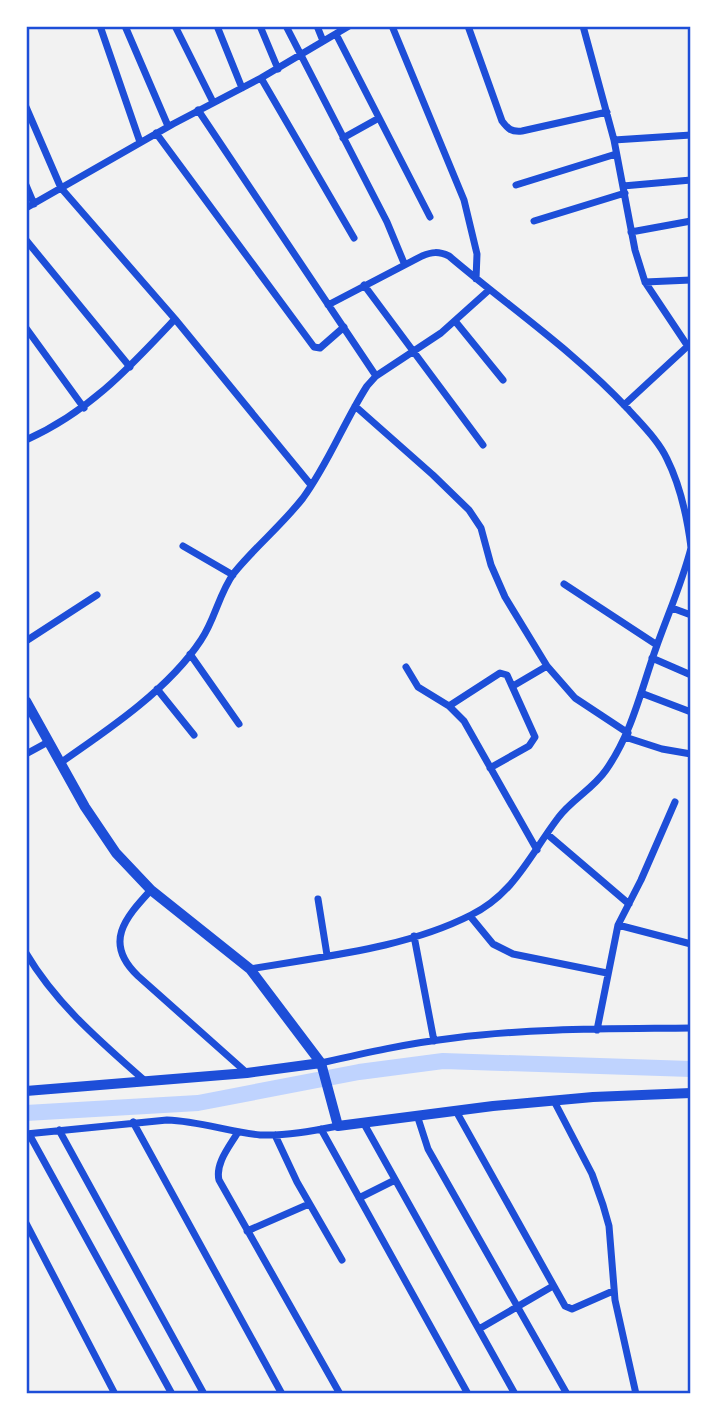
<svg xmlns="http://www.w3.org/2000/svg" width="717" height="1420" viewBox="0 0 717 1420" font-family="'Fira Sans',sans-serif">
  <rect width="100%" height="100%" fill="#f2f2f2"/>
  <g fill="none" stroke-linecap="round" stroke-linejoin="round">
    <path stroke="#bfd3fe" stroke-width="16" d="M26 1113 198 1103 359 1072 443 1061 691 1069"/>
    <path stroke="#1d4ed8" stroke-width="7" d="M100 26 140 142
      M125 26 168 126
      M175 26 213 102
      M217 26 242 88
      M260 26 278 69
      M286 26 387 222 404 263
      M317 26 323 41
      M392 26 464 200 477 254 476 279
      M468 26 502 121C508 129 511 132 522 131L607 112
      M583 26 614 140 635 250 645 282 687 345
      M336 34 430 217
      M261 78 354 238
      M26 107 61 188 175 319 311 485
      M198 110 376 376
      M156 133 314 347 320 348 344 327
      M343 138 379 118
      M614 140 691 135
      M26 185 34 204
      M516 185 616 154
      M623 186 691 180
      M26 208 173 124 261 78 349 26
      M534 221 625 193
      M631 232 691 221
      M26 240 130 367
      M645 282 691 280
      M364 285 483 445
      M328 305 422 256C432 252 438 251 449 256 509 307 574 351 628 409 642 425 658 440 667 459 681 487 687 516 691 547
      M455 321 503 380
      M26 328 84 408
      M624 405 690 344
      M355 406 433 475 469 510 481 528 491 565 505 597 547 666 575 698 628 733
      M26 440C89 412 129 368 175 319
      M183 546 233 575
      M564 584 657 645
      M672 608 691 615
      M26 641 97 595
      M190 654 239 724
      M652 658 691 675
      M406 667 418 687 449 706 464 721 537 850
      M513 686 547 666
      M157 689 194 735
      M641 693 691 712
      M449 706 500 673 507 675 535 737 529 746 490 768
      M625 737 662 749 691 754
      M26 754 48 742
      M60 763C108 730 169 689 201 640 215 620 219 593 234 573 255 547 282 525 303 498 328 464 344 422 367 386L376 376 441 333 489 290
      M547 834 629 904
      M151 890C125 918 103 943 138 976L247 1073
      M318 899 327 955
      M470 916 493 944 513 954 607 973
      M618 925 691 944
      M414 936 434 1041
      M26 953C56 1004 101 1042 145 1081
      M250 969C323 956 404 949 471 915 514 894 530 855 558 818 571 800 593 789 606 770 632 733 641 690 656 648 668 614 682 583 691 548
      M597 1030 618 925 641 880 675 802
      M321 1063C365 1053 409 1043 454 1038 532 1028 612 1029 691 1028
      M554 1101 592 1174 603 1205 609 1226 615 1300 636 1394
      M456 1111 565 1306 572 1309 613 1291
      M417 1115 428 1149 567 1394
      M133 1122 282 1394
      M363 1122 515 1394
      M321 1129 468 1394
      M59 1130 204 1394
      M238 1132C230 1146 215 1163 219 1180L340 1394
      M26 1134 167 1120C199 1121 229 1132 260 1135 286 1136 312 1131 338 1126
      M29 1134 172 1394
      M275 1135 297 1182 342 1260
      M359 1198 395 1180
      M26 1223 115 1394
      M247 1231 309 1204
      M479 1329 553 1286"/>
    <path stroke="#1d4ed8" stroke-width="10" d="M26 701 85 807 116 853 151 890 250 969 321 1063 338 1126 493 1106 593 1097 691 1093
      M26 1091 247 1073 321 1063"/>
  </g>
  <rect width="717" height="1420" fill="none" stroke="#ffffff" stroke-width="56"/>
  <rect x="28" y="28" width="661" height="1364" fill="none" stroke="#1d4ed8" stroke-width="2.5"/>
</svg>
